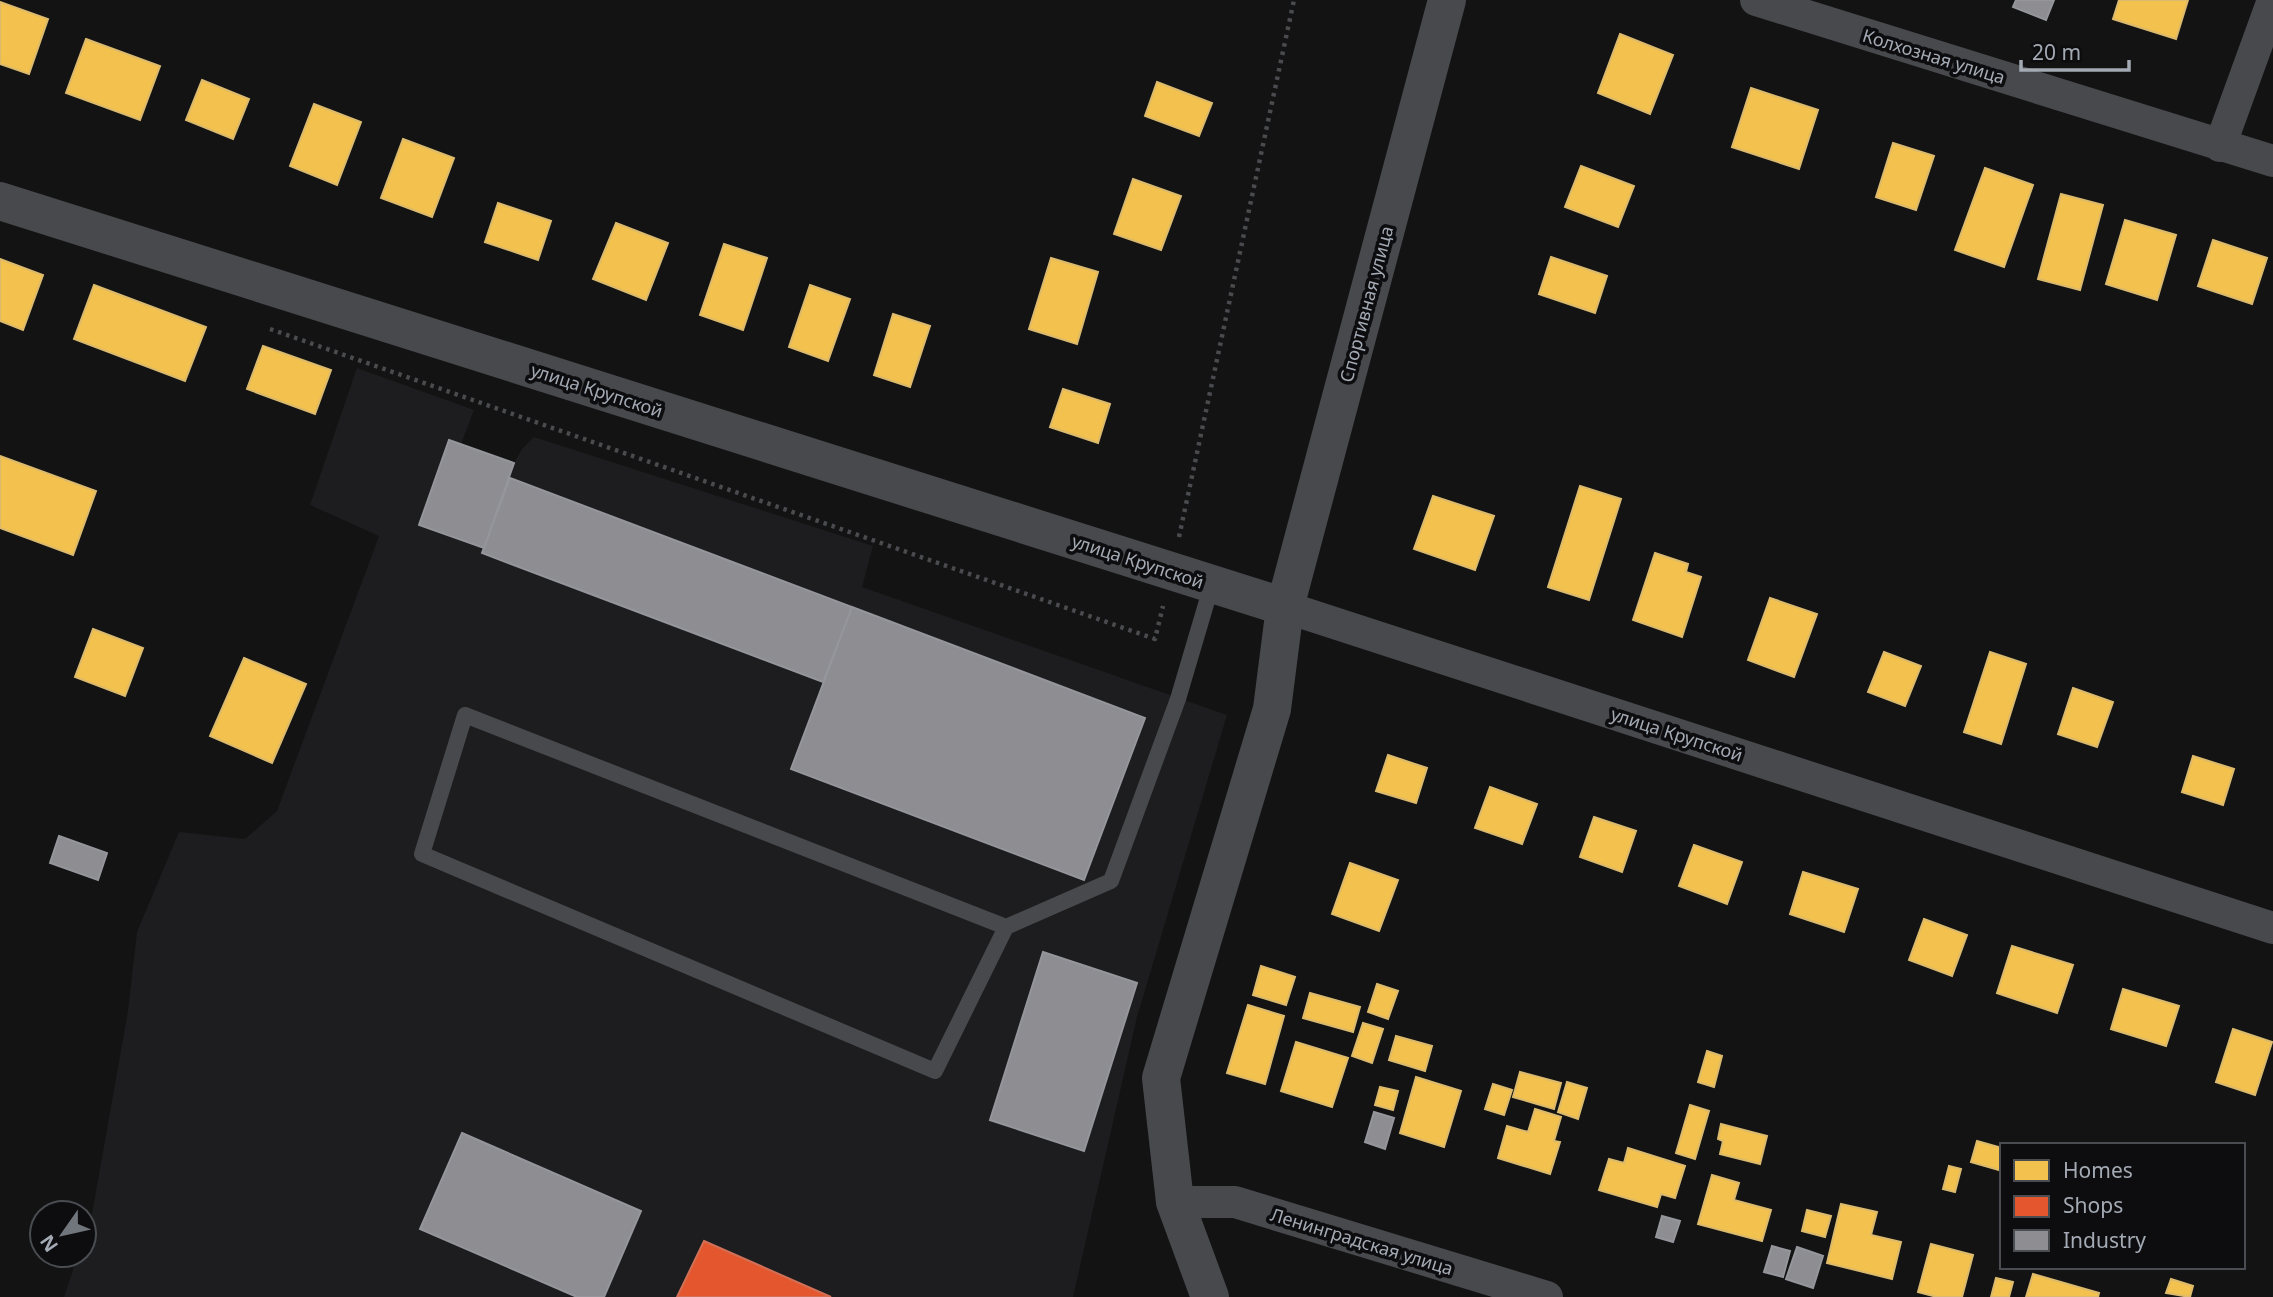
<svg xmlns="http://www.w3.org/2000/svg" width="2273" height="1297" viewBox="0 0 2273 1297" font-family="'Noto Sans',sans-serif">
  <rect width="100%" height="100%" fill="#131313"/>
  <path fill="#1d1d1f" d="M357 368 474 410 461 444 514 463 522 449 534 437 873 546 862 587 1227 715 1137 1017 1073 1297H64L78 1255H84V1238L92 1214 128 1011 137 932 179 832 245 839 277 811 379 536 310 505Z"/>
  <path fill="#f2c14e" stroke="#dbba6d" stroke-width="2" d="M2119 0H2188L2176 39 2113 19Z
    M0 2 48 19 29 74 0 64Z
    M1620 34 1673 55 1650 114 1598 93Z
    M86 39 160 66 140 120 66 93Z
    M202 80 249 99 233 139 186 120Z
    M1157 82 1212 103 1199 136 1145 116Z
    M1751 88 1818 110 1799 169 1732 147Z
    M314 104 361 122 337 185 290 166Z
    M403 139 454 158 432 217 381 198Z
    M1893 143 1934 156 1916 210 1876 197Z
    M1581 166 1634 186 1618 227 1565 207Z
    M1985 168 2033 185 2004 267 1955 250Z
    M1133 179 1181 196 1161 250 1114 234Z
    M2061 194 2103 205 2080 290 2038 279Z
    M498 203 551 221 538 260 485 242Z
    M2125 220 2176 235 2157 300 2106 284Z
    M616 223 668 243 646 300 593 279Z
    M2213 240 2267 258 2252 304 2198 286Z
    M724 244 767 258 743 330 700 315Z
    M1551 257 1607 276 1595 313 1539 294Z
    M1051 258 1098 272 1077 344 1029 329Z
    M0 259 43 275 23 330 0 321Z
    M94 285 206 327 185 381 74 339Z
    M810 285 850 299 828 361 789 347Z
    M893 314 930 326 910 387 874 375Z
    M263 346 331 370 315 414 247 389Z
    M1063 389 1110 404 1098 443 1050 427Z
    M0 456 96 491 73 555 0 528Z
    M1580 486 1621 499 1589 600 1548 587Z
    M1433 496 1494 516 1475 570 1414 549Z
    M1655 553 1688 564 1686 572 1701 577 1682 637 1633 620Z
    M1770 598 1817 614 1794 677 1748 660Z
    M93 629 143 648 125 696 75 677Z
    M1884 652 1921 666 1905 706 1868 692Z
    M1990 652 2026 664 2001 744 1964 732Z
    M244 658 306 684 272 763 210 736Z
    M2073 688 2113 702 2097 747 2058 734Z
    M1388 755 1427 768 1416 803 1376 791Z
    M2193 756 2234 769 2223 805 2182 792Z
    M1490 787 1537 804 1522 844 1475 828Z
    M1594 817 1636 831 1622 872 1580 857Z
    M1694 845 1742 862 1727 904 1679 886Z
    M1350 863 1398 880 1379 931 1332 914Z
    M1803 872 1858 889 1844 932 1790 914Z
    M1924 919 1967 935 1952 976 1909 960Z
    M2012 946 2073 965 2057 1013 1997 993Z
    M1261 966 1295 977 1286 1005 1253 995Z
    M1377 984 1398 991 1388 1019 1368 1012Z
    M2123 989 2179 1006 2166 1046 2111 1029Z
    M1310 993 1360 1007 1353 1032 1303 1018Z
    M1248 1005 1284 1016 1265 1084 1227 1073Z
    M1363 1023 1383 1029 1372 1063 1352 1056Z
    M2233 1029 2272 1042 2255 1095 2216 1082Z
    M1396 1036 1432 1046 1425 1071 1389 1060Z
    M1296 1042 1348 1058 1332 1107 1281 1091Z
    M1707 1051 1722 1056 1714 1087 1698 1082Z
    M1520 1072 1561 1083 1554 1109 1513 1097Z
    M1416 1077 1461 1091 1444 1147 1400 1133Z
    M1567 1082 1587 1088 1578 1119 1558 1112Z
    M1493 1084 1512 1090 1504 1115 1485 1109Z
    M1380 1087 1398 1091 1393 1110 1375 1105Z
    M1690 1105 1709 1111 1695 1159 1676 1153Z
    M1535 1109 1561 1117 1554 1141 1560 1142 1550 1174 1498 1158 1507 1126 1528 1132Z
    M1721 1124 1767 1136 1760 1164 1720 1154 1723 1141 1718 1139Z
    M1977 1141 2002 1148V1171L1971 1162Z
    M1628 1148 1685 1166 1675 1198 1661 1194 1657 1207 1599 1190 1609 1159 1624 1163Z
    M1949 1166 1961 1169 1955 1192 1943 1189Z
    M1712 1175 1739 1183 1734 1200 1771 1210 1762 1241 1698 1224Z
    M1841 1204 1877 1212 1871 1235 1901 1242 1892 1279 1827 1263Z
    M1807 1210 1831 1216 1825 1237 1802 1231Z
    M1931 1244 1973 1255 1962 1297H1937L1918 1292Z
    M2033 1274 2099 1293 2098 1297H2026Z
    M1996 1278 2013 1282 2009 1297H1991Z
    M2171 1279 2193 1286 2190 1297 2166 1293Z"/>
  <path fill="#e4572e" stroke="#d17056" stroke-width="2" d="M704 1241 831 1297H677Z"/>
  <path fill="#8d8d92" stroke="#94969c" stroke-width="2" d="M2016 0H2054L2046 20 2013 7Z
    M449 440 514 463 484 548 419 525Z
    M510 478 852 607 823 682 482 553Z
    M852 607 1145 718 1084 880 791 769Z
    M59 836 107 853 98 880 50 863Z
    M1043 952 1137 983 1084 1151 990 1120Z
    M1374 1112 1394 1118 1385 1149 1365 1142Z
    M462 1133 641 1211 604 1297H577L420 1229Z
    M1662 1216 1680 1221 1673 1242 1656 1237Z
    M1772 1246 1790 1251 1783 1277 1764 1272Z
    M1797 1247 1823 1256 1813 1288 1786 1279Z"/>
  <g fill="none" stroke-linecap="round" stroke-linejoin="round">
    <path stroke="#494b4e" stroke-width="4.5" stroke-dasharray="3.5 5" stroke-linecap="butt" d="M270 329 1155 639 1163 606
      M1179 537 1294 0"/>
    <path stroke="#47494c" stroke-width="16" d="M1006 927 935 1071 422 854 465 715 1006 927 1111 881 1178 699 1212 584"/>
    <path stroke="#47494c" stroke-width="32" d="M1756 0 2273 161
      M2220 146 2273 0
      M1285 607 2273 928
      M1175 1202H1235L1547 1297"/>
    <path stroke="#47494c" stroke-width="38" d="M0 201 1285 607
      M1210 1297 1175 1202 1161 1078 1272 709 1285 607 1447 0"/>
  </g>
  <g text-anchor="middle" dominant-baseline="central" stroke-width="7" stroke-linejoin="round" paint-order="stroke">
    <g font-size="18" fill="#a4aab4" stroke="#0d0d0f">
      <text transform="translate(1934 56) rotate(17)">Колхозная улица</text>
      <text transform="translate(1366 304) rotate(-75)">Спортивная улица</text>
      <text transform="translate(597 390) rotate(18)">улица Крупской</text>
      <text transform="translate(1138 561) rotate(18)">улица Крупской</text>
      <text transform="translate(1677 734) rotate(18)">улица Крупской</text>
      <text transform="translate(1362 1241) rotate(17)">Ленинградская улица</text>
    </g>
  </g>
  <rect x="2000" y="1143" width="245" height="126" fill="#0d0d0f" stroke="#494c51" stroke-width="2"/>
  <rect x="2014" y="1160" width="35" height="21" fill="#f2c14e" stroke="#494c51" stroke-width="2"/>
  <text x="2063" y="1178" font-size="21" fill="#a4aab4">Homes</text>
  <rect x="2014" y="1196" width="35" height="21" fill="#e4572e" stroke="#494c51" stroke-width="2"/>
  <text x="2063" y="1213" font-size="21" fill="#a4aab4">Shops</text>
  <rect x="2014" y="1230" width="35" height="21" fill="#8d8d92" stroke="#494c51" stroke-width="2"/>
  <text x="2063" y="1248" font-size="21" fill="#a4aab4">Industry</text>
  <g transform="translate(63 1234) rotate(236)"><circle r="33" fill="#0d0d0f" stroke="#494c51" stroke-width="2"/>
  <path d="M0-5L12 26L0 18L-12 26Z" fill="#71757c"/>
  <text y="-10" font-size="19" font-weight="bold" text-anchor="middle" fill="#a4aab4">N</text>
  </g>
  <path d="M2021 60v10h108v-10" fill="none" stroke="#a4aab4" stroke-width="3.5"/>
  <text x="2032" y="60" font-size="21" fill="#a4aab4" stroke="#0d0d0f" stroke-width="5" paint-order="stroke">20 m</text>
</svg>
